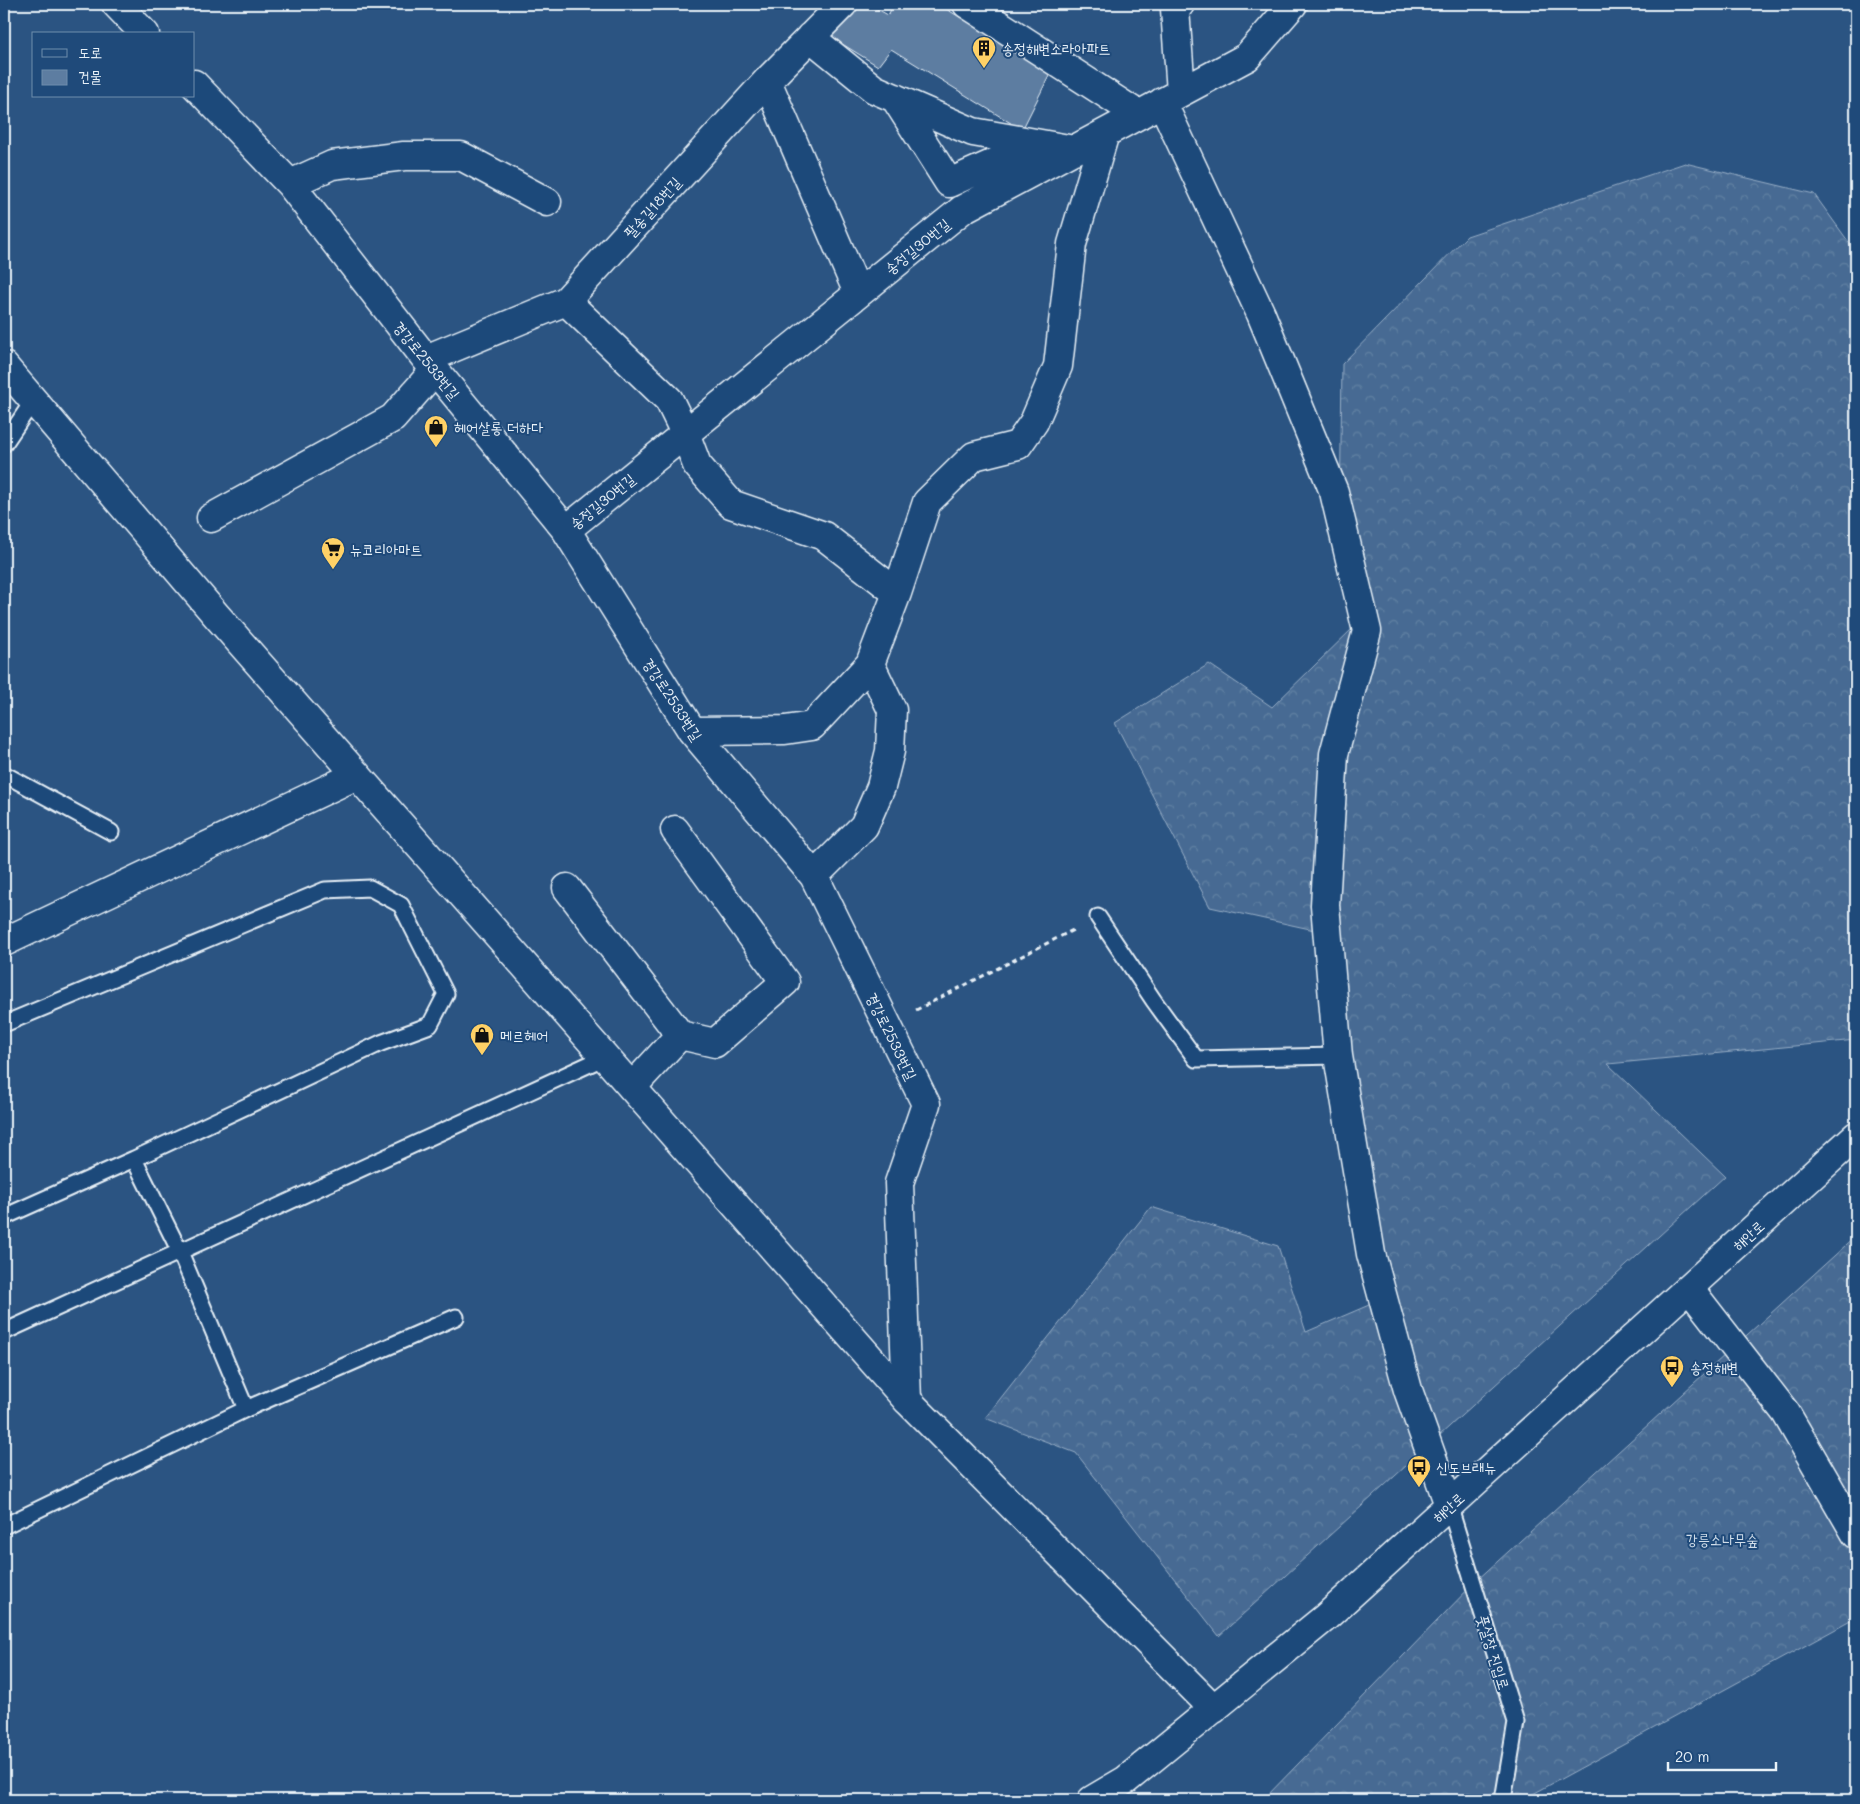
<svg xmlns="http://www.w3.org/2000/svg" width="1860" height="1804" viewBox="0 0 1860 1804" font-family="Mali,'Poor Story',sans-serif">
  <defs>
    <pattern id="forest-crowns" width="20" height="18" patternUnits="userSpaceOnUse" patternTransform="scale(1.25)"><rect width="20" height="18" fill="#476b93"/><path d="M2 6a3 3 0 1 1 6 0M12 15a3 3 0 1 1 6 0" fill="none" stroke="#6281a3"/></pattern>
  </defs>
  <rect width="100%" height="100%" fill="#2b5482"/>
  <filter id="ink" filterUnits="userSpaceOnUse"><feTurbulence type="fractalNoise" baseFrequency=".02" numOctaves="2"/><feDisplacementMap in="SourceGraphic" scale="10" xChannelSelector="R" yChannelSelector="G"/><feConvolveMatrix kernelMatrix="1 2 1 2 8 2 1 2 1" color-interpolation-filters="sRGB"/></filter>
  <g filter="url(#ink)">
    <path fill="url(#forest-crowns)" stroke="#98aec6" d="M1685 163 1814 194 1856 252V1040L1608 1064 1725 1176 1219 1636 1076 1453 985 1418 1151 1207 1278 1246 1306 1332 1369 1305 1338 1056 1328 933 1210 907 1115 723 1209 664 1272 707 1355 626 1340 520 1342 364 1467 236Z
      M1856 1236V1618L1522 1800H1263L1476 1581Z"/>
    <path fill="#5d7da1" stroke="#e8f1f8" d="M857 4H868L888 15 894 4H938L1051 72 1022 130 891 49 878 66 826 34Z
      M1856 1796V1800H1840Z"/>
    <g fill="none" stroke-linecap="round" stroke-linejoin="round">
      <g stroke="#e8f1f8" stroke-width="19">
        <path id="lane" d="M4 444 33 401
          M4 774 111 832
          M1098 917 1154 1001 1196 1059 1338 1056
          M4 1024 325 890 370 888 401 905 446 994 430 1025 381 1043 134 1159 180 1252 246 1409 456 1317
          M4 1217 134 1159
          M4 1332 605 1057
          M1449 1505 1516 1722 1503 1800
          M4 1526 246 1409"/>
      </g>
      <g stroke="#e8f1f8" stroke-width="31">
        <path id="street" d="M116 4 145 34
          M967 4 1139 115
          M1180 4 1175 9 1181 92
          M810 37 874 89 973 132 1074 150
          M767 81 858 293
          M194 84 290 184 426 359 566 530 692 731 814 876 926 1104 899 1183 907 1400
          M895 98 949 183 1037 144
          M1162 102 1261 314 1334 492 1367 631 1334 754 1325 905 1338 1056 1371 1254 1408 1390 1449 1505
          M290 184 332 165 404 156H461L547 202
          M566 301 669 400 685 433 697 465 731 504 824 536 897 593 927 502 974 456 1018 445 1034 422 1058 366 1072 244 1105 133
          M426 359 566 301 767 81 843 4
          M211 518 393 418 435 370
          M566 530 963 209 1247 57 1293 4
          M692 731 785 730 812 726 870 664 897 593
          M675 830 785 982 715 1043 680 1035
          M814 876 864 826 881 787 890 751 892 710 870 664
          M567 888 680 1035 632 1087
          M4 942 357 775
          M1689 1288 1786 1413 1856 1534"/>
      </g>
      <g stroke="#e8f1f8" stroke-width="31">
        <path id="secondary" d="M4 366 216 615 907 1400 1214 1709
          M1092 1800 1126 1780 1326 1617 1856 1136"/>
      </g>
      <path stroke="#e8f1f8" stroke-width="3" stroke-dasharray="5 4" stroke-linecap="butt" d="M916 1010 1075 929"/>
      <use href="#lane" stroke="#1f4a7a" stroke-width="15"/>
      <use href="#street" stroke="#1f4a7a" stroke-width="28"/>
      <use href="#secondary" stroke="#1f4a7a" stroke-width="28"/>
    </g>
  </g>
  <defs>
    <g id="building-pin" transform="scale(1.25)"><path d="M0 17L-7.5 6A9.5 9.5 0 1 1 7.5 6Z" fill="#ffd166" stroke="#1f4a7a"/><path d="M-4-6H4V6H1V3H-1V6H-4ZM-2.5-4.3h1.7v1.8h-1.7ZM.8-4.3h1.7v1.8H.8ZM-2.5-1h1.7V.8h-1.7ZM.8-1h1.7V.8H.8Z" fill="#111"/></g>
    <g id="shop-pin" transform="scale(1.25)"><path d="M0 17L-7.5 6A9.5 9.5 0 1 1 7.5 6Z" fill="#ffd166" stroke="#1f4a7a"/><path d="M-5-2.5h2.3a2.7 3.5 0 0 1 5.4 0H5L5.5 6h-11ZM-1.5-2.5h3a1.5 2.3 0 0 0-3 0Z" fill="#111"/></g>
    <g id="supermarket-pin" transform="scale(1.25)"><path d="M0 17L-7.5 6A9.5 9.5 0 1 1 7.5 6Z" fill="#ffd166" stroke="#1f4a7a"/><path d="M-6-5.5h2.5l.6 2H6L4.5 2H-2.5L-4.4-4H-6ZM-1.5 3.2a1.3 1.3 0 1 0 .1 0ZM3 3.2a1.3 1.3 0 1 0 .1 0Z" fill="#111"/></g>
    <g id="bus-pin" transform="scale(1.25)"><path d="M0 17L-7.5 6A9.5 9.5 0 1 1 7.5 6Z" fill="#ffd166" stroke="#1f4a7a"/><path d="M-5-6H5V4H4V6H2V4H-2V6H-4V4H-5ZM-3.5-4V0h7V-4ZM-3.5 1.2v1.5H-2V1.2ZM2 1.2v1.5H3.5V1.2Z" fill="#111"/></g>
  </defs>
  <g fill-rule="evenodd">
    <use href="#building-pin" x="984" y="48"/>
    <use href="#shop-pin" x="436" y="427"/>
    <use href="#supermarket-pin" x="333" y="549"/>
    <use href="#shop-pin" x="482" y="1035"/>
    <use href="#bus-pin" x="1672" y="1367"/>
    <use href="#bus-pin" x="1419" y="1467"/>
  </g>
  <g text-anchor="middle" dominant-baseline="central" stroke-width="4" stroke-linejoin="round" paint-order="stroke">
    <g font-size="15" fill="#e8f1f8" stroke="#1f4a7a" text-anchor="start">
      <text x="1002" y="48">송정해변소라아파트</text>
      <text x="454" y="427">헤어살롱 더하다</text>
      <text x="350" y="549">뉴코리아마트</text>
      <text x="500" y="1035">메르헤어</text>
      <text x="1690" y="1367">송정해변</text>
      <text x="1436" y="1467">신도브래뉴</text>
    </g>
    <g font-size="15" fill="#e8f1f8" stroke="#1f4a7a">
      <text transform="translate(652 207) rotate(-48)">팔송길18번길</text>
      <text transform="translate(917 246) rotate(-39)">송정길30번길</text>
      <text transform="translate(427 360) rotate(51)">경강로2533번길</text>
      <text transform="translate(602 501) rotate(-39)">송정길30번길</text>
      <text transform="translate(673 699) rotate(57)">경강로2533번길</text>
      <text transform="translate(892 1036) rotate(64)">경강로2533번길</text>
      <text transform="translate(1748 1235) rotate(-42)">해안로</text>
      <text transform="translate(1448 1507) rotate(-42)">해안로</text>
      <text transform="translate(1494 1652) rotate(73)">풋살장 진입로</text>
    </g>
    <g font-size="15" fill="#d0dde9" stroke="#1f4a7a">
      <text x="1722" y="1539">강릉소나무숲</text>
    </g>
  </g>
  <rect width="1860" height="1804" fill="none" stroke="#1f4a7a" stroke-width="20"/>
  <rect x="10" y="10" width="1840" height="1784" fill="none" stroke="#e8f1f8" stroke-width="2" filter="url(#ink)"/>
  <rect x="32" y="32" width="162" height="65" fill="#1f4a7a" stroke="#6f8dac"/>
  <rect x="42" y="49" width="25" height="8" fill="#1f4a7a" stroke="#6f8dac"/>
  <text x="78" y="58" font-size="15" fill="#e8f1f8">도로</text>
  <rect x="42" y="70" width="25" height="15" fill="#5d7da1" stroke="#6f8dac"/>
  <text x="78" y="82" font-size="15" fill="#e8f1f8">건물</text>
  <path d="M1668 1762v8h108v-8" fill="none" stroke="#e8f1f8" stroke-width="2.5"/>
  <text x="1675" y="1762" font-size="15" fill="#e8f1f8" stroke="#1f4a7a" stroke-width="4" paint-order="stroke">20 m</text>
</svg>
